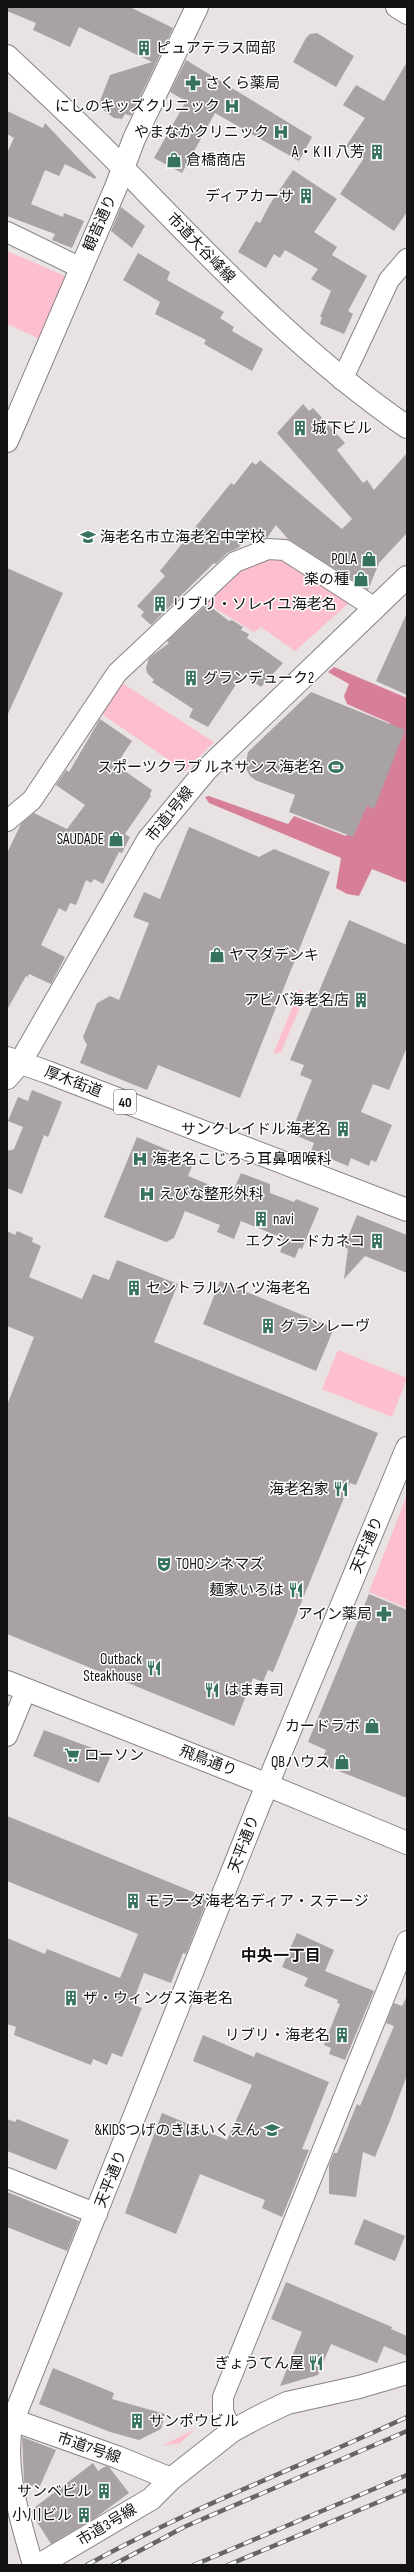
<svg xmlns="http://www.w3.org/2000/svg" width="414" height="2572" viewBox="0 0 414 2572" font-family="'Sofia Sans Condensed','Noto Sans JP',sans-serif">
  <rect width="100%" height="100%" fill="#e8e2e3"/>
  <path fill="#fdbece" d="M7 251 67 277 40 339 7 324Z
    M282 556 351 601 295 651 261 627 254 632 203 601 253 559Z
    M122 683 214 742 185 771 100 713Z
    M300 989 305 995 281 1052 273 1054Z
    M338 1350 407 1378 392 1417 322 1389Z
    M407 1495V1608L369 1592Z
    M195 2429 180 2443 162 2446Z"/>
  <path fill="#d77f99" d="M334 667 407 698V883L372 869 359 896 347 894 336 888 341 858 209 803 205 797 209 796 288 824 294 816 346 836 391 728 390 723 347 704 344 696 349 684 328 672Z"/>
  <path fill="#a8a2a4" d="M7 7H130L173 28 131 116 125 114 122 119 114 118 98 106 110 75 152 62 79 27 70 47 33 30 36 23 7 11Z
    M317 33 354 56 336 87 293 62 306 38 310 34Z
    M186 60 312 137 299 161 215 113 182 173 154 158 186 101 170 92Z
    M407 62V212L394 231 340 194 364 158 346 146 365 118 343 105 356 85 384 101Z
    M7 111 43 128 45 123 96 177 95 179 65 164 59 176 45 170 31 204 63 217 64 213 84 221 72 248 52 240 55 234 7 216V153L14 138 7 134Z
    M293 170 337 199 314 232 337 247 332 255 367 276 348 311 353 314 344 334 320 324 322 317H320L331 291 311 279 318 269 285 250 280 258 274 254 266 268 238 252 256 221 260 223 270 204Z
    M121 207 145 226 132 248 111 231Z
    M138 253 170 272 167 280 224 312 220 318 234 327 232 331 263 349 252 371 204 344 206 340 155 314 160 302 123 280Z
    M303 404 309 411 313 408 345 443 337 450 363 483 367 480 374 490 407 453V533L379 563 368 590 288 539 276 525 267 538 260 540 252 534 238 548 227 553 216 564 214 563 151 625 141 616 144 612 137 606 165 576 160 571 214 504 231 483 234 485 252 462 256 465 260 460 342 529 352 519 277 433Z
    M7 568 63 593 7 716Z
    M207 604 229 621 232 620 243 627 241 630 249 634 247 638 283 663 261 687 243 674 208 727 189 717 193 709 152 682 154 680 147 673 146 668 149 658 169 643 167 641Z
    M407 613V695L376 681Z
    M311 692 405 730 374 809 367 806 353 837 289 812 295 795 255 780 250 776 245 767 248 752Z
    M100 719 132 741 116 765 152 790 150 794 151 796 125 834 130 837 122 853 119 852 103 884 94 879 91 883 86 880 76 905 70 903 66 912 59 908 41 945 65 957 51 984 29 974 28 977 26 976 7 1010V853L21 824 34 813 67 829 85 805 56 785 66 770 69 772Z
    M189 827 259 857 274 849 330 872 240 1098 158 1065 147 1090 80 1063 87 1045 83 1037 97 1003 110 996 119 1000 149 923 133 917 144 892 160 899Z
    M349 920 407 945V1047L389 1090 373 1084 361 1112 392 1125 376 1162 371 1160 369 1166 351 1158 348 1166 311 1151 314 1143 297 1136 299 1130 293 1128 312 1080 300 1075 304 1065 290 1060Z
    M32 1090 62 1102 48 1137 44 1135 22 1194 7 1188V1151L14 1149 23 1127 8 1121 18 1097 28 1101Z
    M137 1137 194 1161 188 1176 232 1194 241 1173 270 1184V1193L294 1202 296 1199 319 1208 302 1249 299 1248 295 1258 280 1252 284 1242 279 1240 280 1237 241 1221 234 1239 217 1232 220 1225 185 1211 174 1238 166 1242 104 1217Z
    M357 1215 407 1235V1273L365 1256 344 1279 348 1249 344 1247Z
    M7 1231 15 1235 17 1231 33 1238 32 1242 41 1246 29 1277 82 1299 93 1274 109 1280 117 1260 178 1284 154 1342 378 1433 356 1485 350 1483 273 1672 268 1670 263 1682 253 1678 234 1726 7 1634V1405L34 1337 7 1326Z
    M220 1281 334 1328 316 1371 203 1324Z
    M369 1594 407 1610V1798L321 1764 326 1750 308 1742Z
    M44 1730 111 1755 99 1783 33 1756Z
    M7 1816 208 1898 186 1954 183 1953 171 1983 144 1973 132 2004 142 2008 122 2057 112 2053 107 2065 93 2059 91 2065 14 2035 16 2027 7 2024V1938L45 1954 47 1949 120 1978 138 1934 7 1881Z
    M297 1933 334 1950 325 1971 374 1991 345 2060 329 2054 331 2048 324 2045 340 2004 337 2003 338 2000 304 1986 308 1978 282 1967Z
    M407 1996V2075L391 2118 375 2157 363 2152 356 2197 329 2194V2165L334 2153H337L357 2104 360 2106 394 2026 386 2023 394 2003 402 2006Z
    M203 2035 254 2057 256 2052 329 2082 302 2149 309 2150 282 2217 262 2208 265 2200 200 2174 176 2234 125 2213 162 2113 227 2140 252 2085 193 2061Z
    M7 2119 15 2122 17 2119 69 2140 56 2170 7 2151Z
    M7 2192 79 2221 67 2251 7 2227Z
    M364 2219 405 2236 395 2261 354 2244Z
    M286 2282 392 2327 391 2329 407 2336V2356L384 2346 377 2363 331 2344 318 2375 280 2386 302 2332 271 2319Z
    M53 2368 114 2393 112 2399 165 2414 161 2429 139 2440 110 2432 39 2404Z
    M22 2437 56 2450 39 2488 24 2483Z
    M93 2463 98 2471 106 2466 109 2467 129 2493 95 2518 51 2544 30 2511Z"/>
  <g fill="none" stroke-linecap="round" stroke-linejoin="round">
    <g stroke="#888384" stroke-width="22">
      <path id="minor" d="M396 7 407 14
        M7 232 81 268
        M342 380 389 280 407 259
        M7 821 32 800 117 673 235 562 268 549 285 550 375 608
        M7 1736 26 1690
        M7 2178 97 2214
        M13 2420C3 2470 20 2518 33 2565
        M232 2431 223 2412V2397L407 1941"/>
    </g>
    <g stroke="#888384" stroke-width="24">
      <path id="tertiary" d="M7 56C46 93 87 130 124 169 214 261 301 354 407 427
        M7 1078 20 1063 148 840 207 769 407 577
        M7 1682 248 1777 407 1843
        M7 2418 117 2457 171 2479
        M13 2420 256 1812 407 1448
        M39 2565 151 2499 171 2479 232 2431 260 2416 287 2403 359 2387 407 2373"/>
    </g>
    <g stroke="#888384" stroke-width="24">
      <path id="secondary" d="M7 441 116 187 134 139 197 7"/>
    </g>
    <g stroke="#888384" stroke-width="24">
      <path id="primary" d="M7 1058 47 1072 407 1210"/>
    </g>
    <use href="#minor" stroke="#fff" stroke-width="20"/>
    <use href="#tertiary" stroke="#fff" stroke-width="22"/>
    <use href="#secondary" stroke="#fff" stroke-width="22"/>
    <use href="#primary" stroke="#fff" stroke-width="22"/>
    <g stroke="#676464" stroke-width="4.5">
      <path id="rail" d="M87 2565C190 2508 300 2467 407 2417
        M113 2565 184 2527 407 2431
        M194 2565 407 2475
        M228 2565 407 2490"/>
    </g>
    <use href="#rail" stroke="#fff" stroke-width="3" stroke-dasharray="9" stroke-linecap="butt"/>
  </g>
  <defs>
    <g id="building-bare" transform="scale(1.2)"><path d="M-4-6H4V6H1V3H-1V6H-4ZM-2.5-4.3h1.7v1.8h-1.7ZM.8-4.3h1.7v1.8H.8ZM-2.5-1h1.7V.8h-1.7ZM.8-1h1.7V.8H.8Z" fill="#36725d" stroke="#fff" stroke-width="2.5" paint-order="stroke"/></g>
    <g id="pharmacy-bare" transform="scale(1.2)"><path d="M-2-6h4v4h4v4h-4v4h-4v-4h-4v-4h4Z" fill="#36725d" stroke="#fff" stroke-width="2.5" paint-order="stroke"/></g>
    <g id="hospital-bare" transform="scale(1.2)"><path d="M-5-5h3v3.5h4V-5h3V5h-3V1.5h-4V5h-3Z" fill="#36725d" stroke="#fff" stroke-width="2.5" paint-order="stroke"/></g>
    <g id="shop-bare" transform="scale(1.2)"><path d="M-5-2.5h2.3a2.7 3.5 0 0 1 5.4 0H5L5.5 6h-11ZM-1.5-2.5h3a1.5 2.3 0 0 0-3 0Z" fill="#36725d" stroke="#fff" stroke-width="2.5" paint-order="stroke"/></g>
    <g id="school-bare" transform="scale(1.2)"><path d="M0-5L7-2L0 1L-7-2ZM-4 1L0 2.5L4 1V4Q0 6-4 4Z" fill="#36725d" stroke="#fff" stroke-width="2.5" paint-order="stroke"/></g>
    <g id="stadium-bare" transform="scale(1.2)"><path d="M0-5a6.5 5 0 1 0 0 10a6.5 5 0 1 0 0-10ZM-3.5-1.8h7v3.6h-7Z" fill="#36725d" stroke="#fff" stroke-width="2.5" paint-order="stroke"/></g>
    <g id="restaurant-bare" transform="scale(1.2)"><path d="M-5-6h1v4h1v-4h1v4h1v-4h1v5L-1.5 .5V6h-2V.5L-5-1ZM5-6V6H3V1.5H1.5Q1.5-4 5-6Z" fill="#36725d" stroke="#fff" stroke-width="2.5" paint-order="stroke"/></g>
    <g id="theatre-bare" transform="scale(1.2)"><path d="M-5-5.5Q0-4 5-5.5V0Q5 5 0 6Q-5 5-5 0ZM-3.3-2.5H-1v1.5H-3.3ZM1-2.5H3.3v1.5H1ZM-2.8 1Q0 5.5 2.8 1Z" fill="#36725d" stroke="#fff" stroke-width="2.5" paint-order="stroke"/></g>
    <g id="supermarket-bare" transform="scale(1.2)"><path d="M-6-5.5h2.5l.6 2H6L4.5 2H-2.5L-4.4-4H-6ZM-1.5 3.2a1.3 1.3 0 1 0 .1 0ZM3 3.2a1.3 1.3 0 1 0 .1 0Z" fill="#36725d" stroke="#fff" stroke-width="2.5" paint-order="stroke"/></g>
  </defs>
  <g fill-rule="evenodd">
    <use href="#building-bare" x="144" y="48"/>
    <use href="#pharmacy-bare" x="193" y="83"/>
    <use href="#hospital-bare" x="232" y="106"/>
    <use href="#hospital-bare" x="281" y="132"/>
    <use href="#building-bare" x="377" y="152"/>
    <use href="#shop-bare" x="174" y="160"/>
    <use href="#building-bare" x="306" y="196"/>
    <use href="#building-bare" x="300" y="428"/>
    <use href="#school-bare" x="88" y="537"/>
    <use href="#shop-bare" x="369" y="559"/>
    <use href="#shop-bare" x="361" y="579"/>
    <use href="#building-bare" x="160" y="604"/>
    <use href="#building-bare" x="191" y="678"/>
    <use href="#stadium-bare" x="336" y="767"/>
    <use href="#shop-bare" x="116" y="839"/>
    <use href="#shop-bare" x="217" y="955"/>
    <use href="#building-bare" x="361" y="1000"/>
    <use href="#building-bare" x="343" y="1129"/>
    <use href="#hospital-bare" x="140" y="1159"/>
    <use href="#hospital-bare" x="147" y="1194"/>
    <use href="#building-bare" x="261" y="1219"/>
    <use href="#building-bare" x="377" y="1241"/>
    <use href="#building-bare" x="134" y="1288"/>
    <use href="#building-bare" x="268" y="1326"/>
    <use href="#restaurant-bare" x="341" y="1489"/>
    <use href="#theatre-bare" x="164" y="1564"/>
    <use href="#restaurant-bare" x="296" y="1590"/>
    <use href="#pharmacy-bare" x="384" y="1614"/>
    <use href="#restaurant-bare" x="154" y="1668"/>
    <use href="#restaurant-bare" x="212" y="1690"/>
    <use href="#shop-bare" x="372" y="1726"/>
    <use href="#supermarket-bare" x="72" y="1755"/>
    <use href="#shop-bare" x="342" y="1762"/>
    <use href="#building-bare" x="133" y="1901"/>
    <use href="#building-bare" x="71" y="1998"/>
    <use href="#building-bare" x="342" y="2035"/>
    <use href="#school-bare" x="272" y="2130"/>
    <use href="#restaurant-bare" x="316" y="2363"/>
    <use href="#building-bare" x="137" y="2421"/>
    <use href="#building-bare" x="104" y="2491"/>
    <use href="#building-bare" x="84" y="2515"/>
  </g>
  <g text-anchor="middle" dominant-baseline="central" stroke-width="3" stroke-linejoin="round" paint-order="stroke">
    <rect fill="#fff" stroke="#5a5959" stroke-width="1" x="114" y="1090" width="22" height="24" rx="3"/>
    <g font-size="14" font-weight="bold" fill="#141212">
      <text x="125" y="1102">40</text>
    </g>
    <g font-size="15" fill="#141212" stroke="#fff" text-anchor="end">
      <text x="156" y="48" text-anchor="start">ピュアテラス岡部</text>
      <text x="205" y="83" text-anchor="start">さくら薬局</text>
      <text x="220" y="106">にしのキッズクリニック</text>
      <text x="269" y="132">やまなかクリニック</text>
      <text x="365" y="152">A・KⅡ八芳</text>
      <text x="186" y="160" text-anchor="start">倉橋商店</text>
      <text x="294" y="196">ディアカーサ</text>
      <text x="312" y="428" text-anchor="start">城下ビル</text>
      <text x="100" y="537" text-anchor="start">海老名市立海老名中学校</text>
      <text x="357" y="559">POLA</text>
      <text x="349" y="579">楽の種</text>
      <text x="172" y="604" text-anchor="start">リブリ・ソレイユ海老名</text>
      <text x="203" y="678" text-anchor="start">グランデューク2</text>
      <text x="324" y="767">スポーツクラブ ルネサンス海老名</text>
      <text x="104" y="839">SAUDADE</text>
      <text x="229" y="955" text-anchor="start">ヤマダデンキ</text>
      <text x="349" y="1000">アビバ海老名店</text>
      <text x="331" y="1129">サンクレイドル海老名</text>
      <text x="152" y="1159" text-anchor="start">海老名こじろう耳鼻咽喉科</text>
      <text x="159" y="1194" text-anchor="start">えびな整形外科</text>
      <text x="273" y="1219" text-anchor="start">navi</text>
      <text x="365" y="1241">エクシードカネコ</text>
      <text x="146" y="1288" text-anchor="start">セントラルハイツ海老名</text>
      <text x="280" y="1326" text-anchor="start">グランレーヴ</text>
      <text x="329" y="1489">海老名家</text>
      <text x="176" y="1564" text-anchor="start">TOHOシネマズ</text>
      <text x="284" y="1590">麺家いろは</text>
      <text x="372" y="1614">アイン薬局</text>
      <text x="142" y="1659">Outback<tspan x="142" dy="17">Steakhouse</tspan></text>
      <text x="224" y="1690" text-anchor="start">はま寿司</text>
      <text x="360" y="1726">カードラボ</text>
      <text x="84" y="1755" text-anchor="start">ローソン</text>
      <text x="330" y="1762">QBハウス</text>
      <text x="145" y="1901" text-anchor="start">モラーダ海老名ディア・ステージ</text>
      <text x="83" y="1998" text-anchor="start">ザ・ウィングス海老名</text>
      <text x="330" y="2035">リブリ・海老名</text>
      <text x="260" y="2130">&amp;KIDSつげのきほいくえん</text>
      <text x="304" y="2363">ぎょうてん屋</text>
      <text x="149" y="2421" text-anchor="start">サンポウビル</text>
      <text x="92" y="2491">サンベビル</text>
      <text x="72" y="2515">小川ビル</text>
    </g>
    <g font-size="15" fill="#141212" stroke="#fff">
      <text transform="translate(100 223) rotate(-66)">観音通り</text>
      <text transform="translate(201 248) rotate(46)">市道大谷峰線</text>
      <text transform="translate(170 814) rotate(-51)">市道1号線</text>
      <text transform="translate(73 1082) rotate(21)">厚木街道</text>
      <text transform="translate(367 1545) rotate(-67)">天平通り</text>
      <text transform="translate(208 1761) rotate(21)">飛鳥通り</text>
      <text transform="translate(244 1844) rotate(-69)">天平通り</text>
      <text transform="translate(111 2179) rotate(-68)">天平通り</text>
      <text transform="translate(89 2448) rotate(19)">市道7号線</text>
      <text transform="translate(107 2525) rotate(-31)">市道3号線</text>
    </g>
    <g font-size="16" font-weight="bold" fill="#141212" stroke="#fff">
      <text x="281" y="1956">中央一丁目</text>
    </g>
  </g>
  <rect width="414" height="2572" fill="none" stroke="#141212" stroke-width="16"/>
</svg>
